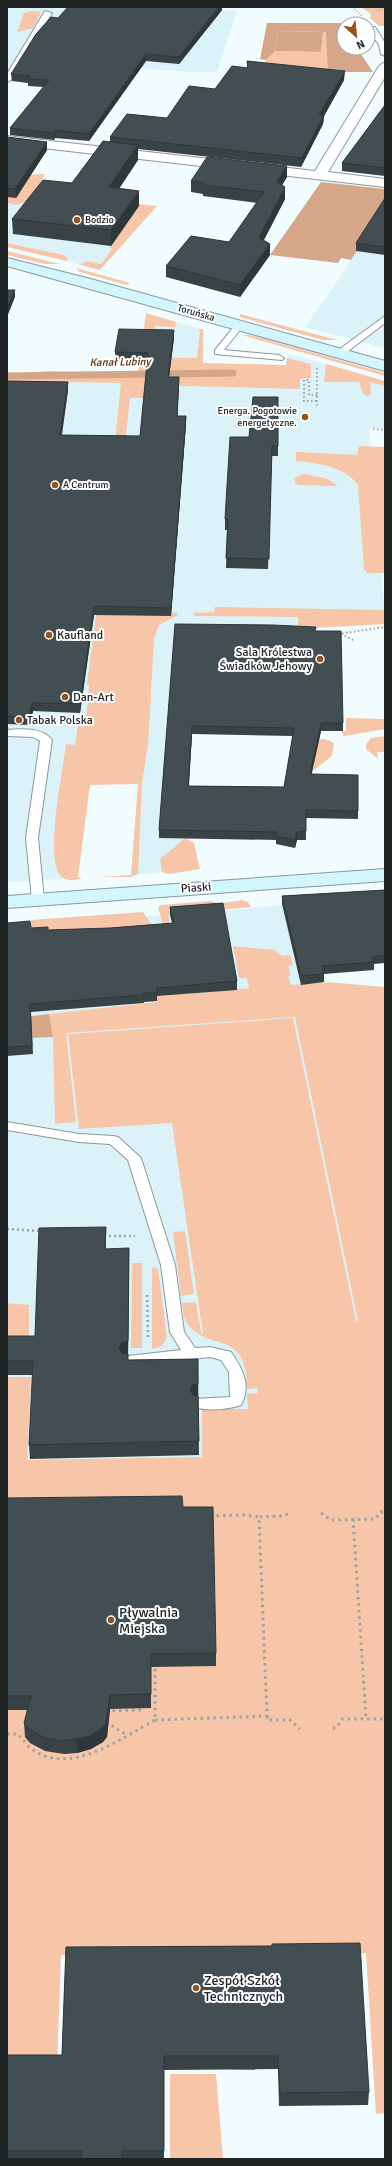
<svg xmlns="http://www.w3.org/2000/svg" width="392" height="2166" viewBox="0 0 392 2166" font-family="Signika,sans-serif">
  <rect width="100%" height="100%" fill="#f1fcfe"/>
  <path fill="#dbf2f8" d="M188 7 237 11 217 72H193L96 65 7 78V8Z
    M30 201 139 206 113 249 101 264 86 261 80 265 67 261 64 255 7 243V203L16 205Z
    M385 206V348L305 327 333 288Z
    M155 316 204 330 203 358H151Z
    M288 354 326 364 325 378 385 381V428H369L385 617H298L299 635 290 736 192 734 182 870 131 875 152 615H110L78 878 7 882V380L132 377 311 364 287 358Z
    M307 902 327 982 321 985 385 1477 7 1494V925L223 911Z"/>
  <path fill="#f7c6a8" d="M361 7H385V26H379L370 18 371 14Z
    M32 11 41 12 33 28 17 32 24 13Z
    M323 32H327L328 72H263L266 60 275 51 321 52Z
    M37 174H45L40 183 59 184 54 194 157 206 100 270 80 265 86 261 101 264 112 249 109 248 139 207 30 201 16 205 7 203V179Z
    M7 243 64 255 68 259 67 261 7 247Z
    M7 251 60 264H45L7 255Z
    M76 268 130 283 127 285 80 272Z
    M146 313 176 322 175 327 155 326 151 358H197L200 332 198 329H203V363L286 365 287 358 311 364V378L300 379V389L146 385 145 398H130L119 496 115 443 121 383 7 381V374L50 371 138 373Z
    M240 314 337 340H323L240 317Z
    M242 335H249L264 339 385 373V376Z
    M326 364 385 381V386L370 382 371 394 368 396 363 394 359 382H324Z
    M359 446 385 447V573H367L364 569 358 485C344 466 317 463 296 461V452L357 455Z
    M304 474 328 479 337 486 299 485 295 483 294 478Z
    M101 576 165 612 178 613V615L159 625 154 639 148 745 142 783 138 874 131 877H98L131 875 138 784 90 785 78 877 82 878C73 882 60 881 57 870 48 840 62 777 66 744L75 745 78 725H82V721L86 719 89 685 87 684Z
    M215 607 385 610V624L298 629V617L194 616V613L214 612Z
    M346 718 385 719V729L344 736 341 731H346Z
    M385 736V752H377L378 759 366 749V744L371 738Z
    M317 739H325L334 743 332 756 313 771Z
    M185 838 194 843 200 869 169 874 162 872 160 859Z
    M242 900 248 902 251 907 168 915 173 939H167L158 907 161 905 212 901 217 904Z
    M143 912 151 924 152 932 31 929V920Z
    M233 946 274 950 282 956 290 955 293 965 288 966 291 976H288L291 985 324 982 323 984 327 982 385 987V2113L376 2114 366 1953 61 1955 57 2068H7V1377H31L27 1460 202 1457V1409H248L247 1394 258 1393 257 1388 247 1389C248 1326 205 1354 186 1321 183 1317 183 1308 182 1303L196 1302 201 1333H203L172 1123 79 1129 68 1034 293 1018 356 1321H358L295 1017 66 1033 76 1122 55 1124 53 1037 49 1014 157 1002 155 985 188 994 249 988 247 978H239Z
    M185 1231 194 1294 181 1296 173 1232Z
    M132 1263H142V1348H131Z
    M152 1267 158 1269 167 1337 162 1346 152 1349Z
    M7 1303 29 1305V1345H7Z
    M170 2074H216L223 2159H170Z"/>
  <path fill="#d6a689" d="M267 23H342L344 48H357L373 72H328L326 32 278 31 275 51 266 60 260 59Z
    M321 182 385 189V206L351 260 341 258 338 263 270 255Z
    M49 1014 53 1037 7 1039V1019Z"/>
  <path fill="#d5a588" d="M278 31 323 32 321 52 275 51Z"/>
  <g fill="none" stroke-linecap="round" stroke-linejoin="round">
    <path stroke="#d5a588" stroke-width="7" d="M7 376 233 373"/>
    <g stroke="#8b989b" stroke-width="2">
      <path id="lane" d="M45 11 52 13 11 80 7 82V74Z
        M369 27H375L385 43V56L381 54 379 45 368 29Z
        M385 316V323L343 355H337V351Z
        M240 322 244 325 224 350 279 355 284 358 282 360 215 354V350L237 323Z
        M7 730C22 729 42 727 52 740L38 838 44 900 38 904 32 900 26 838 40 741 33 737 7 736Z
        M7 1122 79 1134 113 1136 118 1137 141 1158 175 1265 184 1332 195 1348 210 1347 231 1352C242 1368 252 1386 241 1405 227 1410 207 1411 193 1407L191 1403 193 1399 230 1397 229 1372 221 1360 210 1357 128 1366 123 1365 121 1361 123 1357 128 1356 181 1350 170 1332 161 1265 128 1160 110 1144 79 1142 7 1130Z"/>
    </g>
    <g stroke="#8b989b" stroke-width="2">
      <path id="street" d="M385 62V77L328 172 385 179V187L7 144V136L315 171 379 66Z"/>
    </g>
    <g stroke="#8b989b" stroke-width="2">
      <path id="secondary" d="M7 258 87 278 385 361V371L7 266Z
        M385 869V881L7 908V896Z"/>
    </g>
    <path stroke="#9ca4a6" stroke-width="1.5" stroke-dasharray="1 2" stroke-linecap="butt" d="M352 7 362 16
      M376 11 385 9"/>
    <path stroke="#9ca4a6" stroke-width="2" stroke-dasharray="1.5 2.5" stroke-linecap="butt" d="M317 368V407
      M317 395H309V380H304V401H317
      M373 429 385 430
      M338 634 385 627
      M341 634 353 640"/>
    <path stroke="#9ca4a6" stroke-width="2.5" stroke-dasharray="2 3" stroke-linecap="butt" d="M7 1229 42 1231
      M104 1236H135
      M147 1295 148 1338"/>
    <path stroke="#9ca4a6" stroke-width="3" stroke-dasharray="2.5 4" stroke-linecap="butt" d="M321 1513 331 1520 375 1519 381 1512H385
      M210 1516 244 1515 259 1517
      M353 1519 366 1719
      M106 1711 142 1710V1708
      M267 1716V1720H290L300 1729
      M155 1720 267 1716 259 1517 283 1516 290 1513
      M106 1722 127 1735
      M333 1728H336L342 1719H385
      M7 1734H18C23 1739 27 1746 33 1750 71 1776 122 1738 155 1720V1667"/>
    <use href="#lane" fill="#fff" fill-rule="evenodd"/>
    <use href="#street" fill="#fff" fill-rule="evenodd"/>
    <use href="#secondary" fill="#d3f6fe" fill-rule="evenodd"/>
  </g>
  <path fill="#394346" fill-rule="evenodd" d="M68 7H222V10L179 64 146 61 89 141 55 138 54 140 10 135V128L44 87 28 86V83L12 81 11 74Z
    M247 61 344 80 324 116 323 124 301 167 138 149V160L119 189 139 206 111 246 13 234 12 219 72 183 110 142V137L167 118 215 89 247 68Z
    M385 105V176L342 171V163Z
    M7 137 47 142V150L16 198 7 197Z
    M287 177 282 185 285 199 264 240 270 244V255L240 297 166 277V266L229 242 257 203 203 196V194L191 192V181Z
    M385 198V255L356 251V243Z
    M174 338 169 377 179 385 177 416H186V424L171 616 94 615 80 713 33 711 30 725 7 724V381L68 382V390L62 435 140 436 147 360 116 359 115 352Z
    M278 397V456H272L268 569 226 568 227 530H225V519L249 437Z
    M175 624 315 631 343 723V731H321L311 774 358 811V819L306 818V840H297L295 848 276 844V840L159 838V830ZM192 734 293 736 284 787 189 786Z
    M385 890V963L374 964V970L324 974V982L301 985 282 904V896Z
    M170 907 237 981V990L157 996V1001L144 1002V1003L31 1012 33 1054 7 1056V923L31 928 48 930 110 928 172 923 170 915Z
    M106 1227V1249L129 1262 128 1360 198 1359 199 1455 30 1459 29 1445 33 1375H7V1336H35Z
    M7 1498 183 1507 216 1653V1666L151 1667V1708L110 1709 107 1737 103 1742 91 1749 77 1753 64 1754 45 1751 30 1743 25 1737 24 1723 28 1710H7Z
    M66 1947 369 2092 368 2105 279 2106 278 2069 164 2070V2159H7V2055H62Z"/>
  <path fill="#2e3739" d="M219 7H222V10L179 64V57Z
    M146 54V61L89 141V134Z
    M345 71 344 80 324 116 323 124 301 167 302 158 319 115Z
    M55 130V138L54 140V133Z
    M47 142V150L16 198 15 189Z
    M138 145V160L109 203V187Z
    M287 166V177L277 193V182Z
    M285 187V199L259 249V238Z
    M139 191V206L111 246V230Z
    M270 244V255L240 297V285Z
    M15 290V297L7 317V308Z
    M174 330V338L168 385V377Z
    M179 377V385L177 424V416Z
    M68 382V390L60 443V435Z
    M186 416V424L171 616V608Z
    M94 606V615L80 713V704Z
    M32 703 33 711 30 725 29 717Z
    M321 723V731L310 782V774Z
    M192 726V734L188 794V786Z
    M297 832V840L295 848V840Z
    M129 1248 128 1354 122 1356 119 1348Z
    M198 1384V1397L190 1404V1390L192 1385Z
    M110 1695V1709L107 1737 103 1742 91 1749 77 1753 76 1739Z"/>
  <path fill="#424e51" stroke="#2e3739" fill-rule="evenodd" d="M68 7H219L179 57 146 54 89 134 55 130 54 133 10 128 49 80 28 79 30 76 11 74 36 34 51 17 58 18Z
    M247 61 345 71 319 115H324L302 158 110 137 127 114 167 118 189 86 215 89 232 66 248 68Z
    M385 105V168L342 163Z
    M7 137 47 142 15 189 7 188Z
    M103 141 138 145 109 187 139 191 111 230 12 219 43 180 72 183Z
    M207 157 287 166 277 182 285 187 259 238 270 244 240 285 166 266 191 236 229 242 264 192 203 185 205 183 191 181Z
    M385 198V247L356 243Z
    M7 290H15L7 308Z
    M119 329 174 330 168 377H179L177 416H186L171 608 94 606 80 704 32 703 29 717 7 716V381L68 382 60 435 140 436 148 353 115 352Z
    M253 397H278V446H272L269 559 226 558 228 520 225 519 230 437H249Z
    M175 624 273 625 316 627 315 631H341L343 723H321L310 774 358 775V811L306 810V831L297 832 295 840 276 836 277 832 159 830ZM192 726 294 728 284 787 188 786Z
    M385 890V955L373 957 374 962 322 966 324 974 301 976 282 896Z
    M223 903 237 981 157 988V993H143V995L30 1004 32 1046 7 1047V923L30 921 31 928 48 927V930L110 928 174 923 170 907Z
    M106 1227 105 1249 129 1248 128 1341 121 1343 119 1348 122 1353 128 1354V1360L198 1359V1384L192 1385 190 1390 193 1395 198 1396 199 1441 29 1445 33 1361H7V1336H35L39 1228Z
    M182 1496 183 1507H213L216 1653 151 1654V1694L110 1695 106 1723 102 1728 90 1736 76 1739 63 1741 45 1738 29 1729 24 1723 31 1696H7V1498Z
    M360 1943 369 2092 280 2093 278 2056H164V2151H122V2159H81L82 2151H7V2055H62L66 1947 272 1946V1944Z"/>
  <g fill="#945221" stroke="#fff" stroke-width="1.5">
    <circle cx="77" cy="220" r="4"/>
    <circle cx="305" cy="417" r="4"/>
    <circle cx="55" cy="485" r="4"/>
    <circle cx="49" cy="635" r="4"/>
    <circle cx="320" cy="659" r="4"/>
    <circle cx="65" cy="697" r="4"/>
    <circle cx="19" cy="720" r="4"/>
    <circle cx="111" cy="1620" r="4"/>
    <circle cx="196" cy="1988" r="4"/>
  </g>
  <g text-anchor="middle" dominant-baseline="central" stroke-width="4" stroke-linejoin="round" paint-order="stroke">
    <g font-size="10" fill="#1e2324" stroke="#fff" text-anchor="start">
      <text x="85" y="220">Bodzio</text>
      <text x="297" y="411" text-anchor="end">Energa. Pogotowie<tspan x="297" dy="12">energetyczne.</tspan></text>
      <text x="63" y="485">A Centrum</text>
    </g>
    <g font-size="10" fill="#1e2324" stroke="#fff">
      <text transform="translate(196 313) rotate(16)">Toruńska</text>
    </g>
    <g font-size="11" font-style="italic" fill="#582c08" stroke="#fff">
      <text transform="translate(120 362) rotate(-1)">Kanał Lubiny</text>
    </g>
    <g font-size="12" fill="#1e2324" stroke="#fff" text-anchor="start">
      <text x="57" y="635">Kaufland</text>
      <text x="312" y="652" text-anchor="end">Sala Królestwa<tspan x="312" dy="14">Świadków Jehowy</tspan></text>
      <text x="73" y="697">Dan-Art</text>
      <text x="27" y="720">Tabak Polska</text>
    </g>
    <g font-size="12" fill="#1e2324" stroke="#fff">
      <text transform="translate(196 888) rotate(-4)">Piaski</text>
    </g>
    <g font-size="14" fill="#1e2324" stroke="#fff" text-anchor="start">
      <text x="119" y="1612">Pływalnia<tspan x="119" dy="16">Miejska</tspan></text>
      <text x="204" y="1980">Zespół Szkół<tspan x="204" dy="16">Technicznych</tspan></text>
    </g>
  </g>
  <rect width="392" height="2166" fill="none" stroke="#1e2324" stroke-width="16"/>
  <g transform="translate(356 36) rotate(153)"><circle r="19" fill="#ffffff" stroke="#a5a7a7"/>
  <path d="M0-3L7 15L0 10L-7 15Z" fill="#945221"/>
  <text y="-6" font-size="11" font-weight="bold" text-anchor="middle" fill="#1e2324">N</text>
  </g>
</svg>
